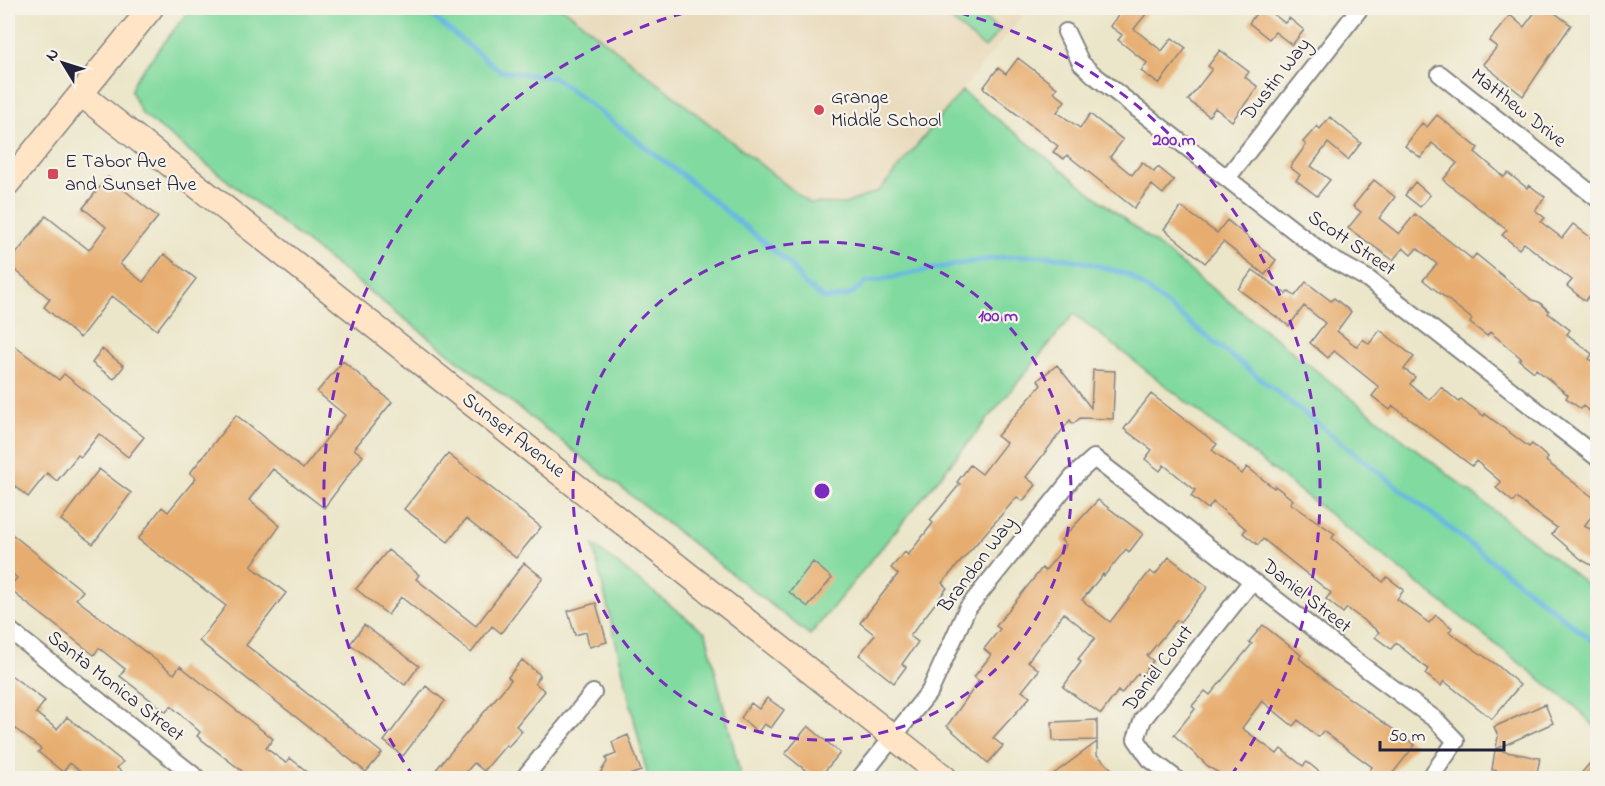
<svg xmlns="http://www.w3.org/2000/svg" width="1605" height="786" viewBox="0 0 1605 786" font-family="'Indie Flower',sans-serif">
  <rect width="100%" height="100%" fill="#f7f3e8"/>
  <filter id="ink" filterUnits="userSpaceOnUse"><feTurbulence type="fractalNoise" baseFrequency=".0167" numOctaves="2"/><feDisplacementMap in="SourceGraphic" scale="12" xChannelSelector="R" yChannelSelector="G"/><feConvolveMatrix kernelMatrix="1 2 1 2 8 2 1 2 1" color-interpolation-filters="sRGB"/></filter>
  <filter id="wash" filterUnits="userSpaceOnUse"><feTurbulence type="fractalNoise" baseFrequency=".008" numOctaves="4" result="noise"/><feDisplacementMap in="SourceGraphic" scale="24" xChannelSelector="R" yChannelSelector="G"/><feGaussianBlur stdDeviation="1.35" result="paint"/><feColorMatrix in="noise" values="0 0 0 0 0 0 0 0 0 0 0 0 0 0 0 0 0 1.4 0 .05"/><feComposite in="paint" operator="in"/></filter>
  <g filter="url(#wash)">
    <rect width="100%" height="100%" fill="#ebe6c9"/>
    <path fill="#e8d9ba" d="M562 8H1029L879 191 861 199 835 205 809 203Z"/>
    <path fill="#81da9f" stroke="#527e6d" stroke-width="1.5" d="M191 8H563L809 203 845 204 879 191 962 91 1597 592V729L1577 708 1074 314 810 635 142 114 131 91 134 81Z
      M959 8H971L1000 30 985 48 950 19Z
      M593 545 706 633 741 778H648Z"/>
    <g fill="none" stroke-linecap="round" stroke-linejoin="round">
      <path stroke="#69b8e3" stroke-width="5" d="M422 8 500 71 555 78 681 174 790 264 803 283 825 299 848 296 867 282C923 272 988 254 1044 256 1073 257 1102 267 1129 275L1598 645"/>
    </g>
    <g id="blocks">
      <path fill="#e7ad70" d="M1124 8H1151L1134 29 1162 51 1172 38 1186 48 1159 84 1141 71 1147 63 1118 40 1122 35 1110 26Z
        M1260 8H1265L1285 23 1289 18 1304 30 1292 45 1275 32 1269 39 1249 23Z
        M1538 8H1548L1571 25 1523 96 1483 64 1497 47 1489 41 1510 15 1524 27Z
        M1220 50 1249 72 1245 77 1258 87 1232 121 1215 108 1209 116 1188 100 1212 69 1208 66Z
        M1018 58 1057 88 1054 92 1065 101 1057 112 1080 128 1090 114 1123 140 1110 157 1132 175 1142 162 1154 172 1158 167 1174 180 1163 194 1152 185 1134 208 1067 155 1064 159 1053 152 1058 146 983 88 998 68 1006 74Z
        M1437 115 1478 148 1475 152 1504 177 1508 173 1527 188 1529 185 1545 197 1535 210 1545 218 1541 222 1562 238 1573 224 1598 243V286L1585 301 1567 286 1572 280 1524 243 1519 249 1502 235 1507 230 1443 180 1457 163 1432 143 1421 158 1405 146 1422 123 1427 127Z
        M1330 117 1361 143 1348 160 1328 143 1311 166 1330 180 1317 196 1296 180 1300 175 1290 167 1306 145 1303 142 1317 126 1320 129Z
        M108 177 158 217 120 264 143 282 164 254 196 279 157 330 112 296 80 338 44 307 50 299 8 264 46 216 89 250 106 227 83 208Z
        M1374 180 1395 197 1379 218 1399 234 1415 214 1472 259 1476 254 1532 300 1539 302 1549 311 1548 313 1570 330 1567 334 1592 354 1589 359 1598 366V418L1583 406 1581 409 1566 398 1568 395 1536 369 1534 372 1519 360 1521 358 1490 332 1487 336 1470 323 1472 319 1423 280 1437 264 1417 248 1411 255 1403 248 1393 260 1348 228 1361 212 1353 206Z
        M1415 182 1430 195 1420 207 1405 195Z
        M1181 207 1217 233 1227 220 1276 260 1265 275 1223 242 1205 263 1164 229Z
        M1253 270 1286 294 1288 291 1295 296 1306 282 1331 301 1334 298 1351 312 1337 331 1357 347 1363 339 1369 344 1380 330 1414 357 1404 369 1415 377 1410 384 1430 400 1441 387 1459 402 1461 399 1484 416 1485 414 1529 447 1532 444 1548 458 1546 461 1598 501V508L1584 526 1598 533V569L1582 560 1552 534 1557 528 1516 498 1513 502 1496 488 1501 482 1476 461 1472 466 1393 406 1390 410 1372 396 1379 387 1334 351 1328 358 1310 343 1325 323 1304 306 1289 326 1238 289Z
        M8 341 59 380 64 374 144 437 128 457 99 434 81 457 78 455 57 481 47 473 28 497 8 480Z
        M102 349 124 366 114 379 92 363Z
        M343 361 392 402 354 449 363 456 324 508 273 469 249 500 280 526 251 566 286 593 246 645 382 753 366 772 199 641 226 606 138 539 162 507 168 512 196 478 190 473 236 415 303 469 345 415 317 392Z
        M1057 365 1091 408 1093 370 1115 371 1113 419 1080 418 1073 424 1070 420 1026 477 1036 485 1023 501 1017 497 942 583 947 588 910 636 918 642 902 664 906 667 894 683 859 655 875 635 860 623 898 574 891 568 905 552 908 555 933 523 930 520 960 484 957 482 970 465 982 474 1006 443 997 436 1041 385 1038 380Z
        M1151 394 1217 444 1212 450 1242 474 1247 467 1274 488 1275 486 1293 500 1290 503 1335 534 1332 538 1383 582 1387 577 1404 590 1397 599 1429 623 1436 615 1452 628 1449 632 1497 665 1520 685 1492 719 1444 681 1441 686 1425 674 1428 669 1396 643 1391 649 1375 637 1379 632 1347 608 1343 613 1326 599 1331 593 1263 539 1258 545 1243 533 1246 529 1213 502 1208 509 1191 496 1195 490 1164 465 1160 471 1145 459 1152 450 1124 429Z
        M448 454 541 527 516 558 466 519 448 542 404 509Z
        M99 469 131 493 93 544 61 520Z
        M1098 500 1143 534 1129 552 1126 549 1104 576 1103 574 1082 600 1110 622 1150 571 1155 575 1169 557 1208 587 1180 622 1177 620 1147 656 1153 661 1141 676 1138 673 1121 694 1118 691 1101 714 1063 687 1081 662 1078 659 1095 638 1064 613 1028 661 1039 670 1022 691 1030 697 993 738 1003 746 988 763 947 726 979 681 974 677 991 655 984 649 1000 629 996 626 1042 568 1045 571 1066 545 1061 540Z
        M8 531 83 591 76 599 174 674 180 666 273 739 266 748 286 763 290 758 315 778H251L197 736 200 732 171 706 166 712 120 676 125 669 99 648 94 655 24 601 8 588 17 578 8 569Z
        M388 550 419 575 416 579 476 626 524 563 543 578 501 633 492 626 471 653 401 597 388 615 356 589Z
        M813 562 832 578 808 607 789 592Z
        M596 603 607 642 589 647 586 632 575 635 568 611Z
        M364 625 419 666 405 685 350 644Z
        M1263 625 1301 655 1299 658 1332 686 1415 745 1389 778H1381L1370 770 1372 767 1323 731 1318 737 1298 720 1293 726 1262 701 1242 728 1277 754 1281 749 1303 766 1307 762 1327 778H1228L1210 768 1174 735 1195 709 1192 706 1205 691 1210 695 1252 644 1249 642Z
        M522 660 540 675 535 683 545 691 516 726 522 731 508 747 506 745 484 771 474 763 461 778H429L511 680 508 677Z
        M8 673 45 701 36 713 57 729 67 717 123 762 117 768 130 778H89L70 763 63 772 38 752 41 749 8 723Z
        M426 686 445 701 403 756 384 741Z
        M767 698 784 710 771 728 764 724 758 732 741 718 751 703 759 709Z
        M1545 704 1553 723 1496 749 1498 736 1494 727Z
        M1097 720V740L1053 741 1052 722Z
        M808 726 840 753 819 778H815L785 754Z
        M628 735 641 771 620 778H597L607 762 606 758 616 754 612 742Z
        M1097 742V755L1121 778H1048Z
        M1495 750 1540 758 1536 778 1492 770Z
        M1598 754V778H1577Z"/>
    </g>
  </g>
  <g filter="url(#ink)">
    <use href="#blocks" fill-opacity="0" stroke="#868482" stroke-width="1.5"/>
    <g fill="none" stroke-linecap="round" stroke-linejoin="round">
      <g stroke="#868482" stroke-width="20">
        <path id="street" d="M1066 32 1081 63 1094 75 1328 257 1368 279 1598 458
          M1440 74 1598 199
          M1227 178 1360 8
          M8 629 197 778
          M524 778 593 693
          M860 778 930 691 967 609 1074 476 1094 458 1341 650 1436 720 1456 741 1430 778
          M1175 778 1150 759 1136 739 1143 719 1252 581"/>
      </g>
      <g stroke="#868482" stroke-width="27">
        <path id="secondary" d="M81 94 945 778
          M8 183 151 8"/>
      </g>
      <use href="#street" stroke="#fff" stroke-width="16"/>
      <use href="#secondary" stroke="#ffe4c6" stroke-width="24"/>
    </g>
  </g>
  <g fill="none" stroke="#7b2cbf" stroke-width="3" stroke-dasharray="10 8">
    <circle cx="822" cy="491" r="249"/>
    <path d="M414 777A498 498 0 0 1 702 8M942 8A498 498 0 0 1 1230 777"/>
  </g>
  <g fill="#d1495b" stroke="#f7f3e8" stroke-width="2">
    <circle cx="819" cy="110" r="6"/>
    <rect x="47" y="168" width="12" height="12" rx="3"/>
  </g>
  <g text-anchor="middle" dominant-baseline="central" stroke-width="4.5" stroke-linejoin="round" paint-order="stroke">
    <g font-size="20" fill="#22223b" stroke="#f7f3e8">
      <text transform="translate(1277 80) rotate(-52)">Dustin Way</text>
      <text transform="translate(1518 109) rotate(38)">Matthew Drive</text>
      <text transform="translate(1351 244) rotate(34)">Scott Street</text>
      <text transform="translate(513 436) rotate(38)">Sunset Avenue</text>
      <text transform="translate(978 565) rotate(-53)">Brandon Way</text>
      <text transform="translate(1306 597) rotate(38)">Daniel Street</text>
      <text transform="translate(1159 669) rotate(-53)">Daniel Court</text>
      <text transform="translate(115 687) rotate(38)">Santa Monica Street</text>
    </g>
    <g font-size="20" fill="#22223b" stroke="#f7f3e8" text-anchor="start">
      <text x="831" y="98">Grange<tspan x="831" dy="23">Middle School</tspan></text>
      <text x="65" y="162">E Tabor Ave<tspan x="65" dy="23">and Sunset Ave</tspan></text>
    </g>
  </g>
  <circle cx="822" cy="491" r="9" fill="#7b2cbf" stroke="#f7f3e8" stroke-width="3"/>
  <g font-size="18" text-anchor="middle" font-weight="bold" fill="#7b2cbf" stroke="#f7f3e8" stroke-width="4.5" stroke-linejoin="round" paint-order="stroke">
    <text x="1174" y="145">200 m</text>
    <text x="998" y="321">100 m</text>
  </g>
  <rect width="1605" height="786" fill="none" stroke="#f7f3e8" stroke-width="30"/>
  <g transform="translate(63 63) rotate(308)" stroke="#f7f3e8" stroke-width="4.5" paint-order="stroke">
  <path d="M0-4.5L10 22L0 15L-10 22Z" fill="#22223b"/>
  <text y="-9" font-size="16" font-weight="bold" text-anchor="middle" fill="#22223b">N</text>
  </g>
  <path d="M1380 741v9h124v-9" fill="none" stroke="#22223b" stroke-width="3"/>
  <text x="1389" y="741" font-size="18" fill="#22223b" stroke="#f7f3e8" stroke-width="4.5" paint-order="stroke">50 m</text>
</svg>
